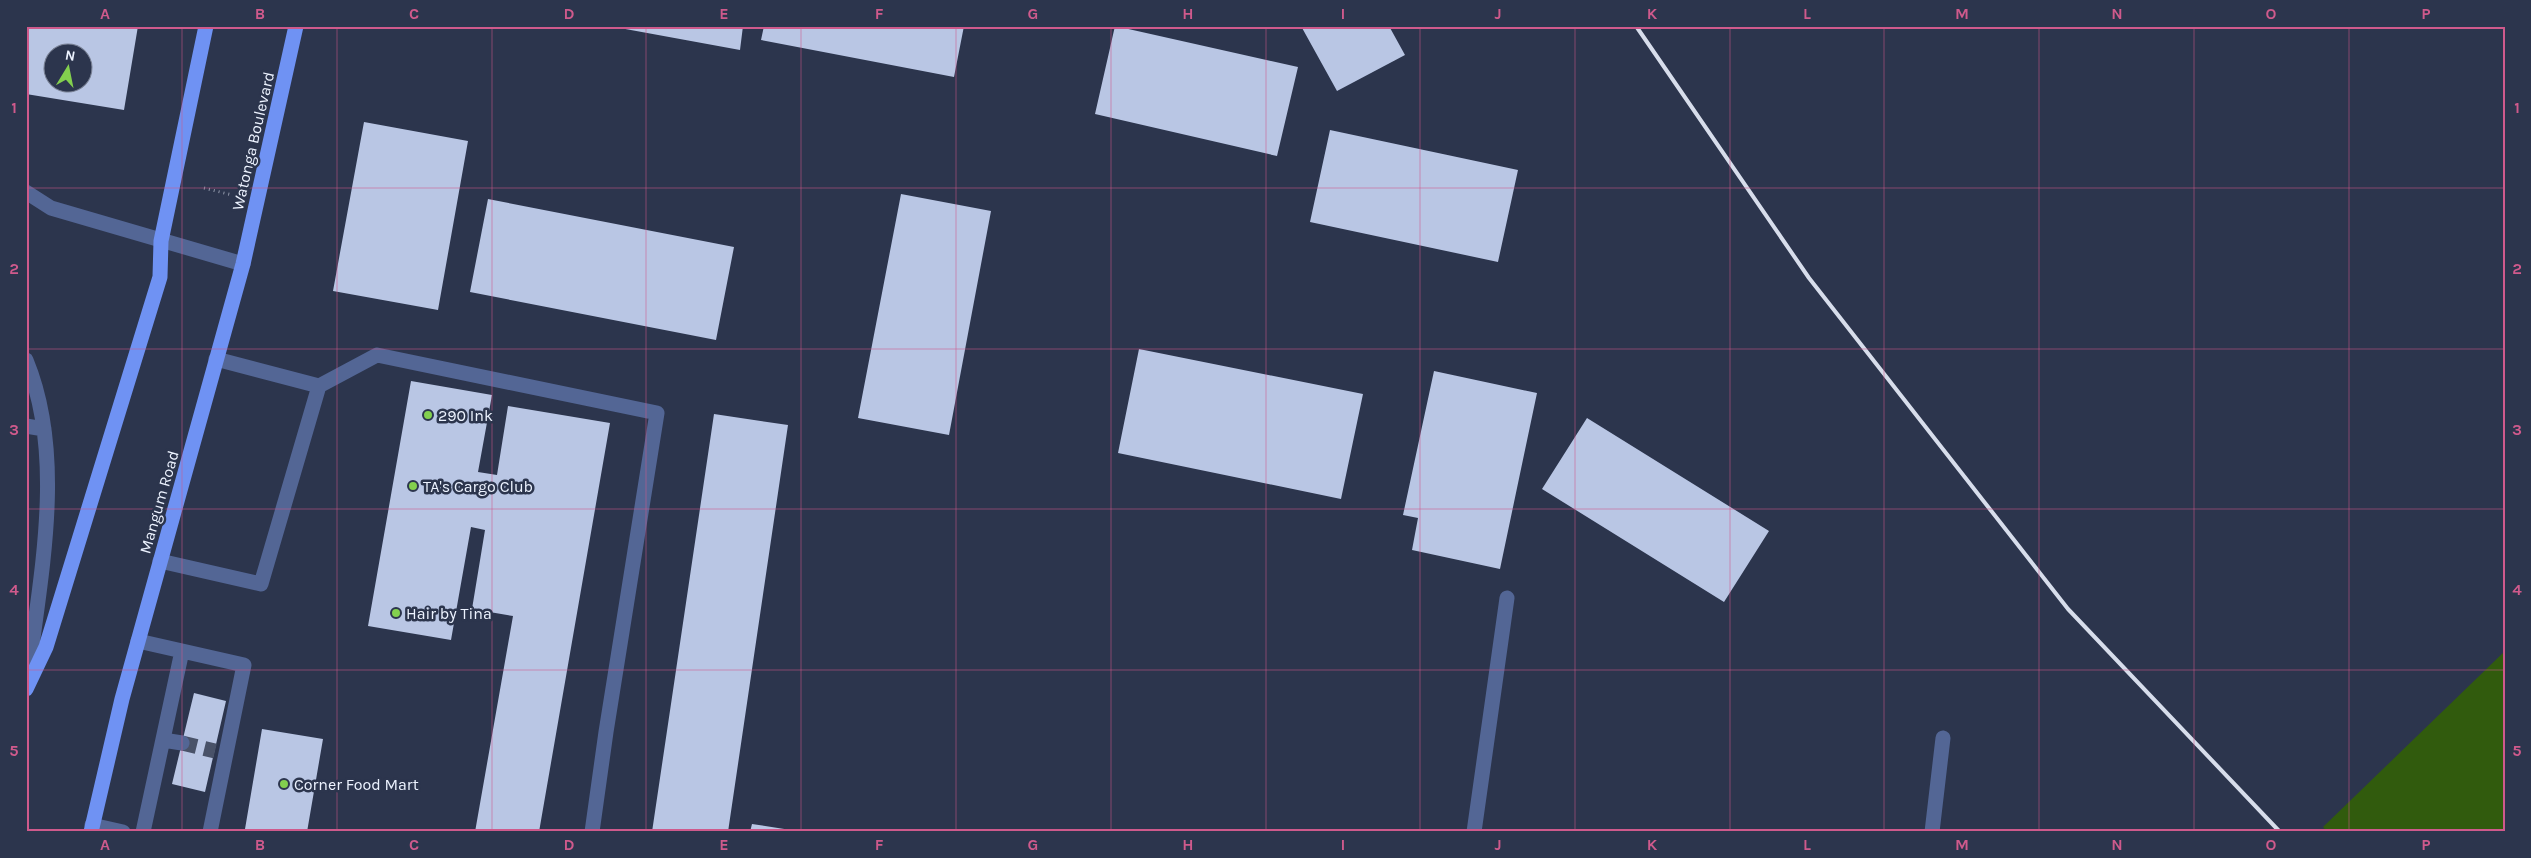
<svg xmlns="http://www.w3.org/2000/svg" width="2531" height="858" viewBox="0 0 2531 858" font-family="Karla,sans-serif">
  <rect width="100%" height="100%" fill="#2c354d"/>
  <path fill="#315b0d" d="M2505 651V832H2327L2323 827Z"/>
  <path fill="#b9c6e4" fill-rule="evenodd" d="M26 26H138L124 110 26 94ZM52 52H82V82H52Z
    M609 26H743L740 50Z
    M764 26H964L954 77 761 40Z
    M1115 26 1298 67 1277 156 1095 114Z
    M1301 26H1389L1405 55 1337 91Z
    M364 122 468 141 438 310 333 291Z
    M1330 130 1518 170 1498 262 1310 222Z
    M901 194 991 211 949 435 858 418Z
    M488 199 734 247 716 340 470 292Z
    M1139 349 1363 394 1341 499 1118 453Z
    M1434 371 1537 393 1500 569 1412 550 1418 518 1403 515Z
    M411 381 492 395 478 472 497 475 508 406 610 423 539 832H475L513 616 472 609 485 530 471 527 451 640 368 626Z
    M714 414 788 425 728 832H652Z
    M1587 418 1769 531 1724 602 1542 489Z
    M194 693 226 701 205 792 172 784Z
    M262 729 323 739 307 832H263L245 829Z
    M752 824 797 831V832H750Z"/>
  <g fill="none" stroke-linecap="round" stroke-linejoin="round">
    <path stroke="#495268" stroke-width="15" stroke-dasharray="15 8" stroke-linecap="butt" d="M182 743 215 751"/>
    <path stroke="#9097a9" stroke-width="3" stroke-dasharray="1 4" stroke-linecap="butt" d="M204 188 232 195"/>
    <path stroke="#536695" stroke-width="15" d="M26 192 51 208 243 264
      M26 360C67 459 39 581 27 684
      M319 386 377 355 657 413 606 732 592 832
      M26 426 44 429
      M160 561 261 584 319 386 216 359
      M138 641 244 665 210 832
      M163 740 182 743
      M92 825 123 832
      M143 832 182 651
      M1474 832 1507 598
      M1932 832 1943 738"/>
    <path stroke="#6f92f3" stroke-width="15" d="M26 689 46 647 160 277 161 241 206 26
      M91 832 122 699 243 264 296 26"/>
    <path stroke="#d7ddeb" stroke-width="4" d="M1636 26 1809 278 2068 609 2280 832"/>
  </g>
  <path fill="none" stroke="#cf5a8c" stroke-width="1" stroke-opacity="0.55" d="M182 26V832M337 26V832M492 26V832M646 26V832M801 26V832M956 26V832M1111 26V832M1266 26V832M1420 26V832M1575 26V832M1730 26V832M1884 26V832M2039 26V832M2194 26V832M2349 26V832M26 188H2505M26 349H2505M26 509H2505M26 670H2505"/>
  <g fill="#83d04e" stroke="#2c354d" stroke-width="2">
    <circle cx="428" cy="415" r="5"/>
    <circle cx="413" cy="486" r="5"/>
    <circle cx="396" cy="613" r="5"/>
    <circle cx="284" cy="784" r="5"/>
  </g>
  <g text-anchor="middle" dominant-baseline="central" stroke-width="5" stroke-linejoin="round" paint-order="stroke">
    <g font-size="16" fill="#edf3ff" stroke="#2c354d">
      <text transform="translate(253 141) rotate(-77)">Watonga Boulevard</text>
      <text transform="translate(159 502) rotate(-74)">Mangum Road</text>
    </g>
    <g font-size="16" fill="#edf3ff" stroke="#2c354d" text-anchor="start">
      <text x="438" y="415">290 Ink</text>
      <text x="423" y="486">TA's Cargo Club</text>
      <text x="406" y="613">Hair by Tina</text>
      <text x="294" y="784">Corner Food Mart</text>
    </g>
  </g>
  <rect width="2531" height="858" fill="none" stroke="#2c354d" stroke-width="55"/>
  <g transform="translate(68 68) rotate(10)"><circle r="24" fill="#2c354d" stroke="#798194"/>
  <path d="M0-4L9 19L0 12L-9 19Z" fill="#83d04e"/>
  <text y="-8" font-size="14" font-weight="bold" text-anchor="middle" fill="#edf3ff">N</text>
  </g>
  <rect x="28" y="28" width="2476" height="802" fill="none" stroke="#cf5a8c" stroke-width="2"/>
  <g font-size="16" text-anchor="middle" font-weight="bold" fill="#cf5a8c">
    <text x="105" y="19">A</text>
    <text x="260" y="19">B</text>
    <text x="414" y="19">C</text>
    <text x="569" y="19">D</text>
    <text x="724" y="19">E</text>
    <text x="879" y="19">F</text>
    <text x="1033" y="19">G</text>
    <text x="1188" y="19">H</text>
    <text x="1343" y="19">I</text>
    <text x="1498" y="19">J</text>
    <text x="1652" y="19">K</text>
    <text x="1807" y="19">L</text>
    <text x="1962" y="19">M</text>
    <text x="2117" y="19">N</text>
    <text x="2271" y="19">O</text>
    <text x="2426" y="19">P</text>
    <text x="14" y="113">1</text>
    <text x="2517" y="113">1</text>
    <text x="14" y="274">2</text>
    <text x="2517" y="274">2</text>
    <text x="14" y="435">3</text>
    <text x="2517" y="435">3</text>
    <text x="14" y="595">4</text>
    <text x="2517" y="595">4</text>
    <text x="14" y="756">5</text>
    <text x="2517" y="756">5</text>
    <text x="105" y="850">A</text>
    <text x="260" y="850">B</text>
    <text x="414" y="850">C</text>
    <text x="569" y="850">D</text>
    <text x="724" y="850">E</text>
    <text x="879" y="850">F</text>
    <text x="1033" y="850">G</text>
    <text x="1188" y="850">H</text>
    <text x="1343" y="850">I</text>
    <text x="1498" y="850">J</text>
    <text x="1652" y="850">K</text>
    <text x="1807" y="850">L</text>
    <text x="1962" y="850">M</text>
    <text x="2117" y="850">N</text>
    <text x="2271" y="850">O</text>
    <text x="2426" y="850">P</text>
  </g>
</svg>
